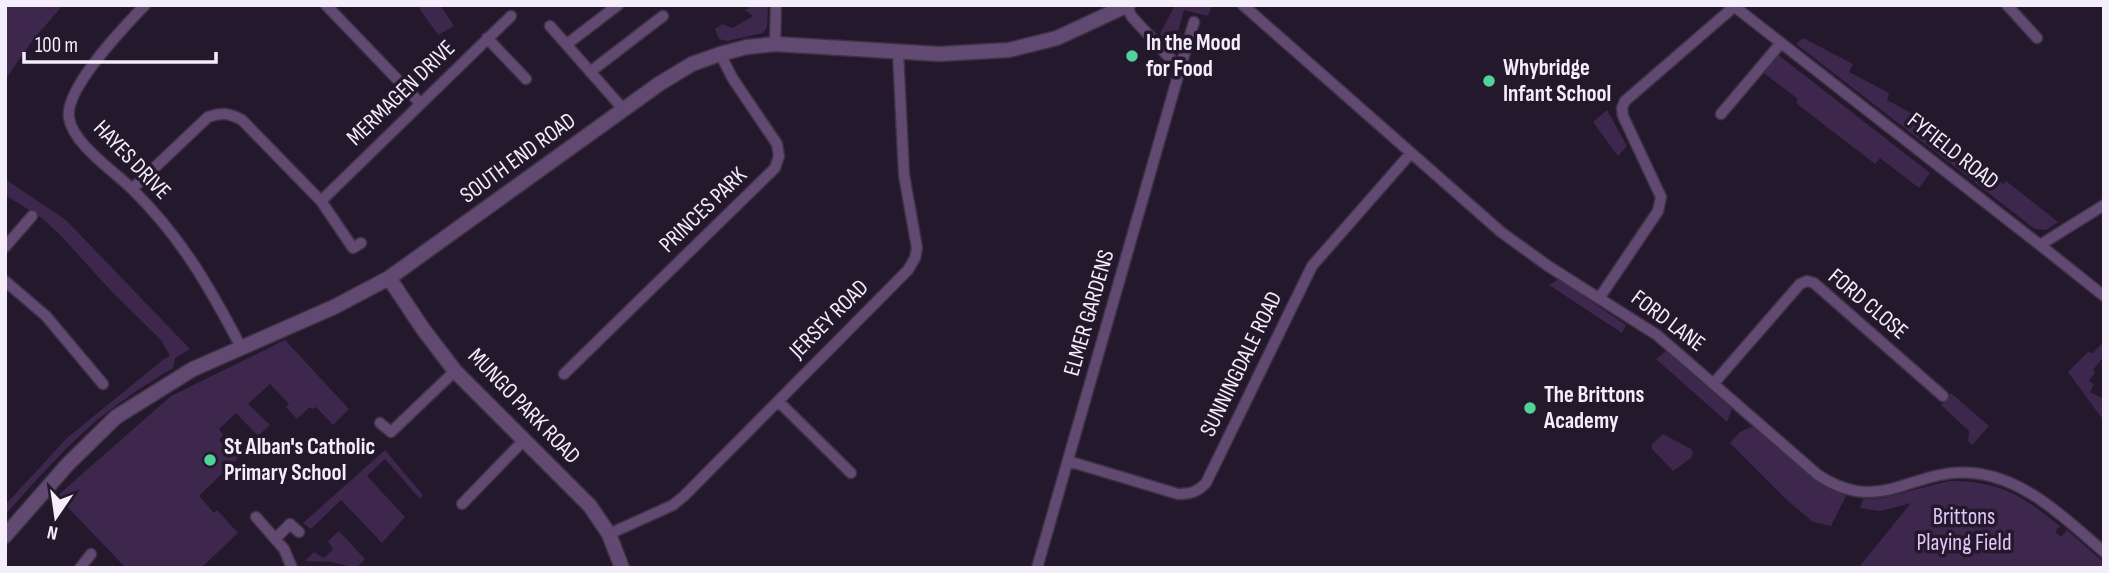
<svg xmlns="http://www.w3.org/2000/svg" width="2109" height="573" viewBox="0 0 2109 573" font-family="'Sofia Sans Condensed',sans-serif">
  <rect width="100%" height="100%" fill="#24182c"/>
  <path fill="#3e274c" d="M5 5H63L32 41 5 80Z
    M417 5H440L454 26 438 35Z
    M754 5H768L767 27 763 33 727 41 719 39 715 29 722 24 732 28 753 16 745 10Z
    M1175 5H1212L1208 16 1184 10 1178 31 1184 37 1178 45 1172 46 1160 34Z
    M1803 38 1853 64 1849 72 1889 93 1887 100 1930 123 1926 131 1968 154 1964 163 2004 184 2006 181 2058 222 2046 230 2035 229 1796 44Z
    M1777 54 1930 173 1919 188 1880 158 1875 164 1796 103 1798 99 1761 71Z
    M1607 110 1627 146 1618 156 1593 122Z
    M5 179 66 220 190 349 175 358 173 368C143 386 114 405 88 428 58 455 32 485 5 515V505L67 438 164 359 170 356 161 340 113 293 62 237 42 218 5 195Z
    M1557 280 1563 282 1626 325 1622 333 1549 285Z
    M285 340 349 409 333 425 316 407 312 409 310 407 297 419 286 407 289 404 270 384 248 404 270 425 258 436 236 413 219 429 223 435 219 440 233 455 236 454 239 457 199 496 214 513 217 510 238 533 201 568H126L57 496 171 396Z
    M2104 341V356L2093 370 2095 372 2089 381 2094 384 2090 392 2102 398 2104 395V421L2068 372 2088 352 2093 353Z
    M1666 351 1732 409 1727 422 1656 359Z
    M1951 393 1989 426 1972 445 1968 441 1969 431 1941 405Z
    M1751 427 1756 428 1818 481 1846 496 1831 526 1813 522 1788 501 1730 443 1740 432Z
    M1663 434 1691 449 1693 453 1691 458 1673 471 1652 449V444Z
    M385 450 423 495 420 499 385 459 367 476 405 517 382 543 341 500 311 529 303 523Z
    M1949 481C2001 481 2021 495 2060 526L2055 532 2061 537 2067 530 2100 559 2104 564V568H1858L1911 503 1880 511 1860 508 1863 499 1883 498Z
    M339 531 365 559 356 568 332 562 305 561 314 552 324 558 333 549 328 541Z"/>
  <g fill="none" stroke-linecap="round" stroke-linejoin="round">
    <g stroke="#3d3245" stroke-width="13">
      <path id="minor" d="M145 5C124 27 64 89 69 118 73 144 114 171 132 189 181 237 209 286 241 347
        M326 5 420 103
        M1243 5 1501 232 1548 266 1657 335 1818 475C1882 517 1912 467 1973 473 2025 478 2066 519 2104 552
        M2007 5 2037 38
        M1735 7 2040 245 2104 205
        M550 26 624 110
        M487 38 526 79
        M567 44 618 5
        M775 44 776 5
        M1180 69 1194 22
        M590 72 663 16
        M1721 114 1781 43
        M132 189 208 117C221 112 229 113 242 120L321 201 353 248 361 243
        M321 201 511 16
        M2040 245 2104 296
        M5 247 32 216
        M5 281 46 316 103 384
        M1600 297 1658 211 1661 197 1623 116 1622 108 1625 101 1736 5
        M564 374 775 168 779 156 777 144 733 79 720 54
        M1714 383 1800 284 1807 281 1814 283 1943 396
        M778 401 851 473
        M380 423 391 432 455 371
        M1068 461 1178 494C1191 494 1197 492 1206 483L1312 266 1411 153
        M462 504 524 440
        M256 517 284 549 292 568
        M609 534 673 505 684 496 908 270 915 258 917 248 904 175 898 52
        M275 539 290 524 299 532
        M80 568 91 554
        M1037 568 1180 69 1132 17 1126 6"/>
    </g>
    <g stroke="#3d3245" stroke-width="17">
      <path id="tertiary" d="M389 278 423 329 455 371 590 506 609 534 622 568
        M5 536 68 464 116 417 193 369 334 307 389 278 659 84 692 64 720 54 747 47 775 44 939 54 1009 50 1057 38 1128 5"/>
    </g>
    <use href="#minor" stroke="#614971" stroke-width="10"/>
    <use href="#tertiary" stroke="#614971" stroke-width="14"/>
  </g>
  <g fill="#4fd399" stroke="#24182c" stroke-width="2.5">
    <circle cx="1132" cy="56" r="7"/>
    <circle cx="1489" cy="81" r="7"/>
    <circle cx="1530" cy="408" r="7"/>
    <circle cx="210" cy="460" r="7"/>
  </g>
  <g text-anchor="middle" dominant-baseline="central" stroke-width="7" stroke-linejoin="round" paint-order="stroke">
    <g font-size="23" font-weight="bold" fill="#f4edfa" stroke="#24182c" text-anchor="start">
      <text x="1146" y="43">In the Mood<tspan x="1146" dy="26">for Food</tspan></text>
      <text x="1503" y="68">Whybridge<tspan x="1503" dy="26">Infant School</tspan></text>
      <text x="1544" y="395">The Brittons<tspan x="1544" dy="26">Academy</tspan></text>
      <text x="224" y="447">St Alban's Catholic<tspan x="224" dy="26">Primary School</tspan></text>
    </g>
    <g font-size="23" fill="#f4edfa" stroke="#24182c">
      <text transform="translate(401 93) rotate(-44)">MERMAGEN DRIVE</text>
      <text transform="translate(1953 151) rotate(38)">FYFIELD ROAD</text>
      <text transform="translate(518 158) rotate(-36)">SOUTH END ROAD</text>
      <text transform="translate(132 160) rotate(46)">HAYES DRIVE</text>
      <text transform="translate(703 210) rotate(-44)">PRINCES PARK</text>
      <text transform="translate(1868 304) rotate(40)">FORD CLOSE</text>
      <text transform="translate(1089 313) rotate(-74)">ELMER GARDENS</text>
      <text transform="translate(829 319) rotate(-45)">JERSEY ROAD</text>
      <text transform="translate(1668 321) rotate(37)">FORD LANE</text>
      <text transform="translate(1241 364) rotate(-64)">SUNNINGDALE ROAD</text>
      <text transform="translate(524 406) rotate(46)">MUNGO PARK ROAD</text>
    </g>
    <g font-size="23" fill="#e2c6f7" stroke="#24182c">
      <text x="1964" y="517">Brittons<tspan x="1964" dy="26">Playing Field</tspan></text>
    </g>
  </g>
  <rect width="2109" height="573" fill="none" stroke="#f4edfa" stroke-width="14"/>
  <g transform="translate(56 517) rotate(193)" stroke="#24182c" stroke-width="5" paint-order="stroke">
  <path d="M0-5L12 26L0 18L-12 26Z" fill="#f4edfa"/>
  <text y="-10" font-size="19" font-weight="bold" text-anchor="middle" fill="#f4edfa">N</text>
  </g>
  <path d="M24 52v10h192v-10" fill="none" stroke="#f4edfa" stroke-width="3.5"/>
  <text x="35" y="52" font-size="21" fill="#f4edfa" stroke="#24182c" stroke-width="5" paint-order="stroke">100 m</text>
</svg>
